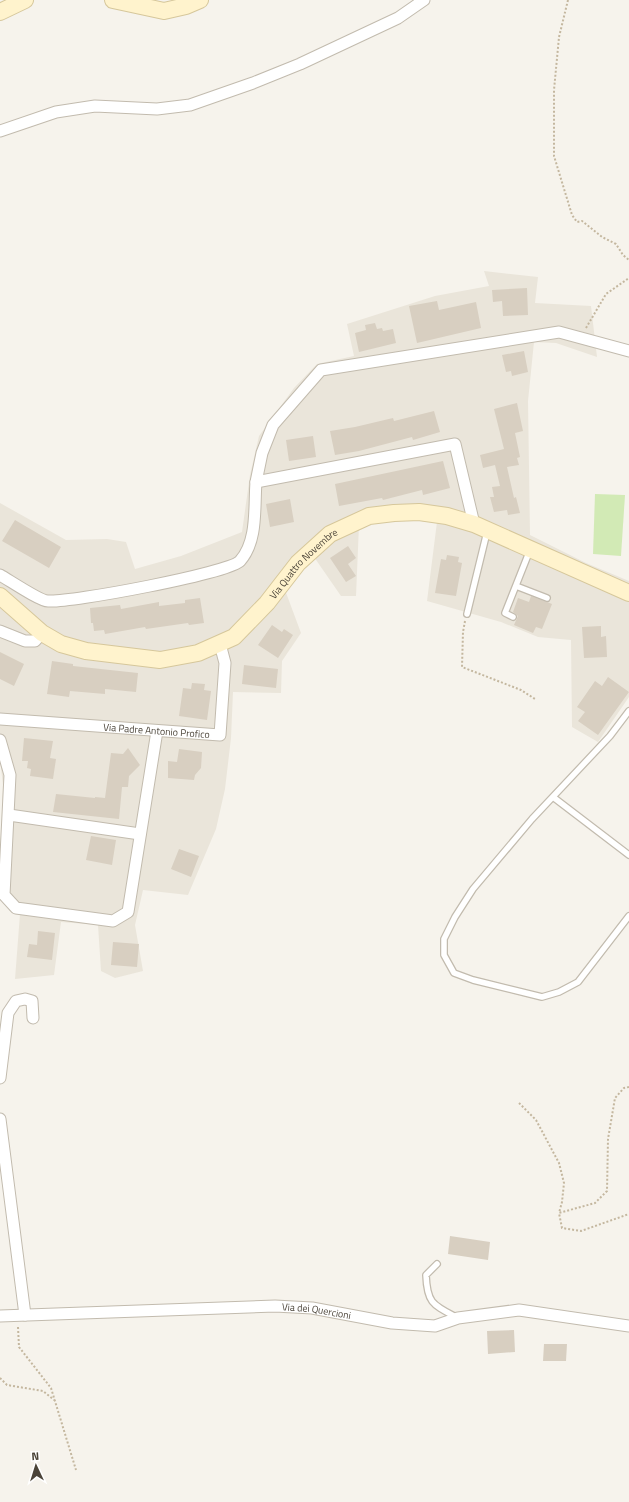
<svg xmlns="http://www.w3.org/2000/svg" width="629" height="1502" viewBox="0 0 629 1502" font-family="'Titillium Web',sans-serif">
  <rect width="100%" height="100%" fill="#f6f3ec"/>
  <path fill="#eae5da" d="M484 271 538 277 535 303 591 306 597 357 556 343 534 342 528 401 530 535 586 563 629 581V697L598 742 572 727 571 640 538 637 501 622 427 601 437 522 426 518 392 519 359 525 356 596H341L314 557 285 590 301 633 282 661 281 693 233 692 231 738 225 789 216 829 188 895 143 890 135 925 143 971 115 978 101 971 98 925 61 922 54 975 15 979 20 914 6 905 0 885 3 785 0 760V503L66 540 107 539 126 542 135 569 181 556 242 532 250 475 259 436 294 388 317 364 354 356 347 324 435 296 489 286Z"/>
  <path fill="#d2eab5" d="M595 494 625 495 621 556 593 554Z"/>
  <path fill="#d8cfc1" d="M527 288 528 315 503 316 502 301 493 302 492 290Z
    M437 301 439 310 476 302 481 328 417 343 409 306Z
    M375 323 377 329 382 328 383 331 393 329 396 343 359 352 355 333 366 330 365 325Z
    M524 351 528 372 512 376 511 371 506 372 502 355Z
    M517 403 523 431 515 433 520 457 517 458 519 465 507 467 514 498 516 497 520 513 508 515 507 510 494 512 490 497H494L492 487 500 486 495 465 483 468 480 455 504 449 494 409Z
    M434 411 440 432 413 440 412 437 359 451 335 455 330 431 355 427 393 418 394 421Z
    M313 436 316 457 289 461 286 440Z
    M443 461 450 488 423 495 422 490 383 500 382 498 339 506 335 484Z
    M290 499 294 522 270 527 266 504Z
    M15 520 61 547 49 568 2 541Z
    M348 546 356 558 348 564 356 576 346 582 330 558Z
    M447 555 459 557 458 562 462 563 456 596 435 593 441 559 446 560Z
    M531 596 552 604 542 629 536 627 533 633 514 625 518 616 513 612 518 598 529 602Z
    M200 598 204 623 189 625 188 623 146 629 145 627 105 634 104 630 94 631 93 623H91L90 608 120 605 121 609 159 602V606L185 603V600Z
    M272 625 282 632 284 629 293 635 278 658 258 645Z
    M601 626V637L606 636 607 657 584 658 582 627Z
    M0 652 24 664 14 686 0 679Z
    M52 661 73 664V666L138 673 136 692 105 689V694L70 691 69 697 47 694Z
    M244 665 278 669 276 688 242 684Z
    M608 677 629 692 598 735 578 721 585 712 577 707 595 681 602 686Z
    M192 683 205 684 204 690 211 691 207 720 179 716 183 688 191 689Z
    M24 738 53 741 50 758 56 759 53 779 30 776 31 769 27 768 28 761H22Z
    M128 748 140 765 129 776 128 787H122L119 819 53 812 56 794 95 798V797L105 798 111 753 123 754Z
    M179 749 202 752 201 768 195 775 194 780 168 778V761L177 762Z
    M91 836 116 840 112 865 86 860Z
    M179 849 199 856 191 877 171 869Z
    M38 931 55 933 52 960 27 957 29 944 37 945Z
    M113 942 139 944 137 967 111 965Z
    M450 1236 490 1242 488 1260 448 1254Z
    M514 1330 515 1352 488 1354 487 1331Z
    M544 1344H567L566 1361H543Z"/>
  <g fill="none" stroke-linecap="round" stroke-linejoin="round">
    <g stroke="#c2bbae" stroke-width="8">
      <path id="lane" d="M516 586 547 598
        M467 614 487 532
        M513 617 505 613 530 550
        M629 711 610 736 532 819 473 889 455 917 444 939V955L454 973 473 980 542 997 559 992 578 982 629 916
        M553 797 629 855
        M437 1264 426 1275C427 1303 433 1305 456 1317"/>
    </g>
    <g stroke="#c2bbae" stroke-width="13">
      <g id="street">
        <path d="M0 131 56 112 95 106 157 109 190 105 253 83 300 64 398 18 424 0"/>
        <path d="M474 524 455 444 256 482 262 453 273 425 321 370 559 332 629 351"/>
        <path d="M0 575C9 580 40 601 48 601 70 603 229 573 240 561 258 541 254 507 256 482"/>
        <path d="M0 631 25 641H35L42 633"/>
        <path id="s1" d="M0 719 220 735 225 663 220 644"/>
        <path d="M0 740 10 775 4 895 16 908 113 921 128 912 157 731"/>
        <path d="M9 815 140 834"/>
        <path d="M0 1078 8 1013 16 1001 25 999 32 1001 33 1018"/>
        <path d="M0 1119 25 1315"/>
        <path id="s2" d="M0 1316 275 1306 312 1308 392 1323 435 1326 458 1318 519 1310 629 1326"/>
      </g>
    </g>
    <g stroke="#d6c79b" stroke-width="18">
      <g id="secondary">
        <path d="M113 0 164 11 186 6 200 0"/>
        <path d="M0 12 25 0"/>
        <path id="s3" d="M0 596 42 633 61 644 86 651 160 660 198 653 234 637 267 603 298 563 330 534 369 516 394 513 419 512 447 516 474 524 629 593"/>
      </g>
    </g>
    <path stroke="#c4b79f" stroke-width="2" stroke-dasharray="2 2" stroke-linecap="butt" d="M568 0 559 37 554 90V156L572 215 577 222 582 221 602 237 616 244 623 255 629 260
      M586 328 606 294 629 278
      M465 621 463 632 462 667 521 690 535 699
      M629 1087 624 1088 615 1098 608 1139 607 1191 595 1203 559 1213 562 1228 581 1231 629 1214
      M519 1103 536 1120 559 1163 564 1183 562 1202 559 1213
      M18 1327 19 1347 51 1388 76 1470
      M0 1378 7 1385 43 1391 54 1400"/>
    <use href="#lane" stroke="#fff" stroke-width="5.5"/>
    <use href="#street" stroke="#fff" stroke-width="11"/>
    <use href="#secondary" stroke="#fff3cd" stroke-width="16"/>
  </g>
  <g text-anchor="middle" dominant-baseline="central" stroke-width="3" stroke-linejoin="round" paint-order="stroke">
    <g font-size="10" fill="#4b4439" stroke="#fff">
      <text stroke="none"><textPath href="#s3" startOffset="358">Via Quattro Novembre</textPath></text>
      <text stroke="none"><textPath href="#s1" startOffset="157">Via Padre Antonio Profico</textPath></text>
      <text stroke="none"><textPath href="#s2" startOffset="317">Via dei Quercioni</textPath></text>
    </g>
  </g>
  <g transform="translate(36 1466) rotate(356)" stroke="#ffffff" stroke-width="3" paint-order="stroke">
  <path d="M0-3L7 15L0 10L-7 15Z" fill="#4b4439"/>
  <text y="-6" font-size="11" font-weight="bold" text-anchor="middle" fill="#4b4439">N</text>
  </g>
</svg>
